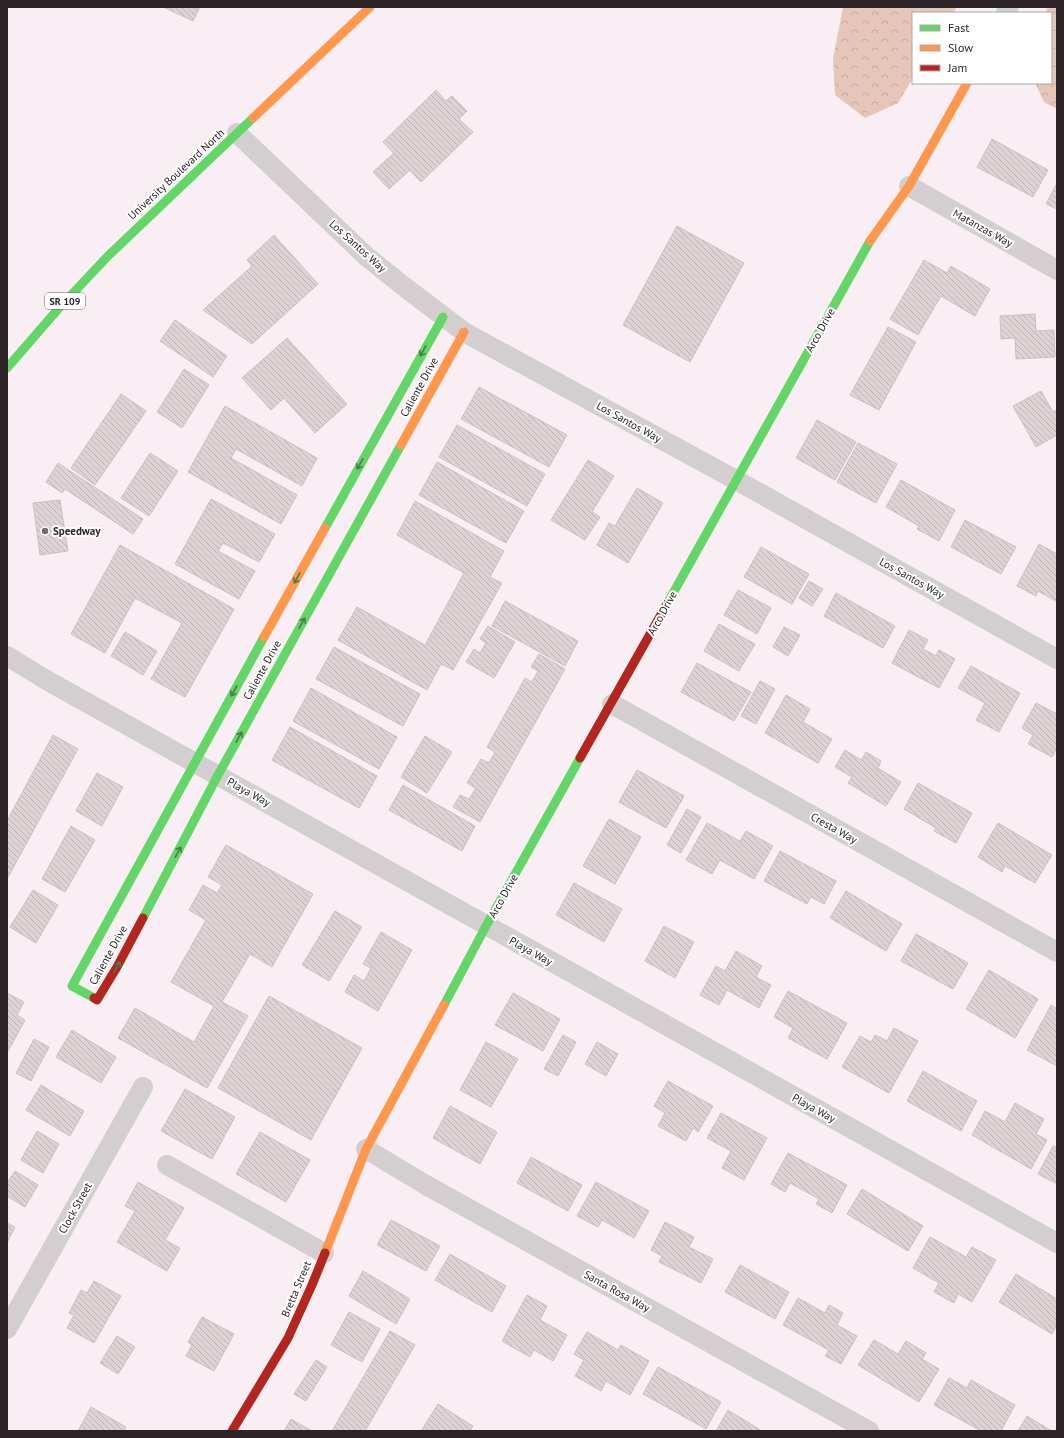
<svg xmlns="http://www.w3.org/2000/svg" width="1064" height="1438" viewBox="0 0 1064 1438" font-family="'PT Sans',sans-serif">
  <defs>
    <pattern id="forest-crowns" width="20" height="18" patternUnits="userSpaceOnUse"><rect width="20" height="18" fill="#e5c6b8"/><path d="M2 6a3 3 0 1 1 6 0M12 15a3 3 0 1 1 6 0" fill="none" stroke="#c5aa9e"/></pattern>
    <pattern id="building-back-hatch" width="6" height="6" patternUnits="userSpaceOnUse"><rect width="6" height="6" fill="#ddd3d5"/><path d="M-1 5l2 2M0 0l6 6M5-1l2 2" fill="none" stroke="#beb5b7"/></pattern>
  </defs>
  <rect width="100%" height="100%" fill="#f8eef3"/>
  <path fill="url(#forest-crowns)" d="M843 7H957L953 13H913V78L898 103 865 118 835 95 833 59Z
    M1048 7H1057V109L1044 102 1035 83H1051V13H1045Z"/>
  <path fill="url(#building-back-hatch)" stroke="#cbc1c4" d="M163 7H200L193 21Z
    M436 90 446 101 452 96 467 111 459 119 473 132 421 182 383 142Z
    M992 139 1048 170 1033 197 977 167Z
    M394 153 410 170 389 189 373 172Z
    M1057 183V209L1046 204Z
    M677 226 744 263 690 362 623 325Z
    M274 235 318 284 252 344 203 310 252 266 247 260Z
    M924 260 947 273 951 266 990 289 975 316 941 296 918 335 890 319Z
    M1035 314 1036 331 1054 330 1055 357 1016 359 1015 338 1001 339 1000 316Z
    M175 320 227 356 213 377 160 341Z
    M888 327 916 342 879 410 850 395Z
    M287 338 347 404 315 433 284 398 271 410 242 378Z
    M184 369 209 385 182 428 157 412Z
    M479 387 567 435 549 467 461 419Z
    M1041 391 1053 412 1057 410V435L1036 447 1013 406Z
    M121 394 146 411 95 485 71 468Z
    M225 406 317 458 302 486 236 449 231 458 297 495 281 524 188 472Z
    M817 420 856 442 835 480 796 458Z
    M457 425 545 474 527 506 439 457Z
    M858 443 897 464 876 503 837 482Z
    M150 453 178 471 149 516 121 498Z
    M588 460 614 476 592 512 600 517 585 540 551 520Z
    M437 462 524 511 506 543 419 495Z
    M58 463 143 519 133 534 65 489 62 493 46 482Z
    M901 480 955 510 939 541 917 529 919 526 886 507Z
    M637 488 663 503 628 563 597 545 609 523 615 526Z
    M211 499 275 534 259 562 223 543 218 551 255 571 239 599 175 564Z
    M60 500 68 551 40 555 33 503Z
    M415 501 504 551 490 577 502 583 453 670 441 664 427 690 338 640 357 607 425 645 464 573 397 535Z
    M965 520 1016 547 1001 574 951 547Z
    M1039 544 1057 554V602L1038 591 1036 596 1017 586Z
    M120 545 234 609 185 697 151 679 182 623 135 598 105 653 71 634Z
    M761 547 809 574 792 604 744 577Z
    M809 581 823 589 812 606 799 598Z
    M738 590 771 608 757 634 724 615Z
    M836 593 895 626 883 648 824 616Z
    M505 601 578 641 565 666 492 626Z
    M719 624 755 644 739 671 704 651Z
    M488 626 515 642 494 678 466 662 474 649 480 653 486 643 480 639Z
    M784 627 800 635 788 656 773 647Z
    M909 630 928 640 923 649 936 656 939 650 955 659 939 688 892 663Z
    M125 632 157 651 143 675 111 656Z
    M334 647 420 694 403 726 316 679Z
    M539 654 565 669 480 822 453 807 460 795 469 799 476 788 467 783 481 759 489 763 495 752 487 747 525 678 532 682 538 671 531 667Z
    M697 663 751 692 734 721 681 692Z
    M971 666 1020 693 999 732 976 720 985 703 958 688Z
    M760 681 775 689 756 724 741 716Z
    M311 688 397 737 379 769 293 721Z
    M786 695 810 709 803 722 832 739 818 763 765 733Z
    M1036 703 1057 714V748L1052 757 1028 744 1033 735 1022 728Z
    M290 727 377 776 359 808 272 760Z
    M53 735 78 749 7 879V821Z
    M425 736 452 752 427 793 401 777Z
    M845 750 861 760 866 752 881 761 878 768 901 782 886 806 848 783 852 777 835 767Z
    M637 770 684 796 666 828 619 802Z
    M97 773 123 787 102 826 76 811Z
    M918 783 972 813 956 843 934 831 936 828 904 809Z
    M403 785 475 826 462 851 389 810Z
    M687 809 701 817 681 853 667 845Z
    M609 819 641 837 615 884 583 866Z
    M707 823 740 841 746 831 773 846 754 879 720 860 712 874 686 860Z
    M998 823 1052 855 1035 883 1005 866 1002 872 978 857Z
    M71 826 95 840 65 892 42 879Z
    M226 845 313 894 272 967 250 954 222 1002 248 1016 207 1088 118 1038 135 1008 194 1042 214 1006 171 982 206 920 189 910 203 885 217 893 222 885 208 877Z
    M780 851 836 881 824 904 811 897 807 904 764 881Z
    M574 883 622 909 604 942 556 915Z
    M33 890 58 905 36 943 10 927Z
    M846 891 902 924 886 951 830 918Z
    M335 911 362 927 329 981 302 965Z
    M664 926 694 942 675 978 645 961Z
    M381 932 412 950 378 1011 345 992 354 975 364 981 371 968 363 964Z
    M916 934 968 963 953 989 901 961Z
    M736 951 762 966 756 977 771 985 759 1008 727 990 719 1005 700 995 716 966 725 971Z
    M989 970 1038 999 1015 1038 966 1009Z
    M788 991 847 1023 827 1059 788 1038 793 1028 774 1017Z
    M7 993 24 1002 17 1015 25 1020 7 1053Z
    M513 993 560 1019 543 1051 495 1025Z
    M269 996 362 1048 311 1140 218 1088Z
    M1051 1005 1057 1009V1066L1027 1050Z
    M894 1028 918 1041 889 1093 842 1067 860 1036 871 1042 875 1035 887 1041Z
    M72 1030 116 1057 101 1083 56 1057Z
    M563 1035 576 1042 558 1076 544 1069Z
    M34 1039 49 1047 31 1081 16 1073Z
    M486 1042 518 1059 491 1107 460 1090Z
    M597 1042 618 1054 606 1076 585 1064Z
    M923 1071 977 1101 961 1131 907 1101Z
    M668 1081 713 1106 698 1132 693 1128 686 1141 658 1126 665 1113 654 1106Z
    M41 1085 84 1111 70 1136 26 1110Z
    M185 1089 235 1117 212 1159 161 1131Z
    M1015 1103 1044 1119 1036 1134 1047 1140 1031 1169 972 1135 985 1111 1005 1122Z
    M450 1106 497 1132 480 1164 433 1138Z
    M721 1113 767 1138 744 1180 722 1168 731 1151 707 1138Z
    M37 1131 59 1144 43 1173 21 1160Z
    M260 1132 310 1160 286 1202 236 1174Z
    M1053 1146 1057 1148V1184L1038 1174Z
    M788 1153 847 1185 832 1213 816 1204 819 1199 790 1183 785 1192 771 1184Z
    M531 1157 582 1185 568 1211 517 1183Z
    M15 1171 38 1185 25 1207 7 1196V1183Z
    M138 1182 184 1208 165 1240 180 1248 167 1271 117 1242 135 1211 125 1206Z
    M596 1182 649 1211 634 1238 602 1220 598 1227 577 1216Z
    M862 1189 923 1226 908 1251 847 1214Z
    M391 1220 440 1246 426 1271 377 1245Z
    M665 1222 694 1237 689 1247 713 1259 701 1283 659 1262 662 1256 651 1250Z
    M7 1223 15 1227 7 1243Z
    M930 1237 966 1257 972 1247 996 1260 972 1302 958 1294 954 1303 934 1292 939 1283 913 1268Z
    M450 1254 506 1286 492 1312 435 1280Z
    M740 1265 789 1292 775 1319 725 1292Z
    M363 1271 410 1299 396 1324 349 1296Z
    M1016 1274 1057 1299V1325L1052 1334 999 1302Z
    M94 1281 121 1296 94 1343 67 1328 74 1315 69 1313 81 1290 87 1293Z
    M527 1295 547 1306 540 1320 567 1335 553 1361 534 1350 530 1357 502 1341Z
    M798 1298 825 1313 829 1305 843 1313 837 1325 857 1336 841 1364 825 1356 829 1350 783 1325Z
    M349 1312 380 1329 362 1362 331 1345Z
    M202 1317 234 1334 214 1371 186 1356 192 1345 188 1342Z
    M390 1331 415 1345 365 1431H332Z
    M587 1332 618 1350 621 1345 649 1361 630 1395 606 1381 601 1391 575 1376 584 1360 574 1354Z
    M117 1336 135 1347 118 1374 100 1363Z
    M874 1340 898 1354 906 1341 926 1353 922 1359 939 1369 919 1402 858 1365Z
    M316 1360 327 1367 306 1401 294 1394Z
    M658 1367 721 1402 706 1429 643 1394Z
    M949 1378 967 1388 971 1380 1015 1405 1001 1431H981L934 1405Z
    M438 1404 473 1426 470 1431H421Z
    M91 1407 126 1427 124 1431H78Z
    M728 1410 762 1431H716Z
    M1027 1416 1052 1431H1018Z
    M291 1419 312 1431H284Z"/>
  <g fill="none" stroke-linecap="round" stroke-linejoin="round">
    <path stroke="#d3cfd0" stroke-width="20" d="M1006 13 1009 7
      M237 133 366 256 402 285 464 332 736 480 1057 659
      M909 186 1057 270
      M7 656 48 681 1057 1243
      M612 704 1057 952
      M366 1149 426 1185 869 1431
      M167 1165 324 1253
      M7 1329 143 1087"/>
    <path stroke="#63d668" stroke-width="9" d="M7 368 59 308 108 256 253 118
      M325 528 443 317
      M667 604 870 241
      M143 918 218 775 401 445
      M94 998 72 986 264 637
      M444 1005 486 926 580 758"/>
    <path stroke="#ff974d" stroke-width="9" d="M253 118 370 7
      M870 241 909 186 967 83
      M401 445 464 332
      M264 637 325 528
      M325 1253 366 1149 444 1005"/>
    <path stroke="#b3261e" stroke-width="9" d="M580 758 667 604
      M94 998 97 1000 117 967 143 918
      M232 1431 288 1338 312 1285 325 1253"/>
  </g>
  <defs><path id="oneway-shaft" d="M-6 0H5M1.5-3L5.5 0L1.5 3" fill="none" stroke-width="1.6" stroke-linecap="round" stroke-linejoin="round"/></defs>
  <g stroke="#487d48">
    <use href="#oneway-shaft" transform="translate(423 351) rotate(119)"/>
    <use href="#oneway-shaft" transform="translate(360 464) rotate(119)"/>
    <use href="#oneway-shaft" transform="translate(297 578) rotate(119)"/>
    <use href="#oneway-shaft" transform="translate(302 623) rotate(-61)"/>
    <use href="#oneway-shaft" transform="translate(234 691) rotate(119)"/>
    <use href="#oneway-shaft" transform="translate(239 737) rotate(-61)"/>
    <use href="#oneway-shaft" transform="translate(178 852) rotate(-62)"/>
    <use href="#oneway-shaft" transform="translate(117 967) rotate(-60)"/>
  </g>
  <circle fill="#746b6f" stroke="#fff" stroke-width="1.5" cx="45" cy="531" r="4"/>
  <g text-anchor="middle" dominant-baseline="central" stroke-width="4" stroke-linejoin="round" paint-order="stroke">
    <rect fill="#fff" stroke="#6c6668" stroke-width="1" x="45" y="293" width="40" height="16" rx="3"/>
    <g font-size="10" font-weight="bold" fill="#2d2428">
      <text x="65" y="301">SR 109</text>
    </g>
    <g font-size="11" fill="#2d2428" stroke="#fff">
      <text transform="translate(176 174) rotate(-43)">University Boulevard North</text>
      <text transform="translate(983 228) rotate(29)">Matanzas Way</text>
      <text transform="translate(358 246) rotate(42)">Los Santos Way</text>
      <text transform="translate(820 330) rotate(-61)">Arco Drive</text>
      <text transform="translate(419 387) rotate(-61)">Caliente Drive</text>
      <text transform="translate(629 422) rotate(29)">Los Santos Way</text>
      <text transform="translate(912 578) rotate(29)">Los Santos Way</text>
      <text transform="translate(662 613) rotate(-61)">Arco Drive</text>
      <text transform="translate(262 670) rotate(-61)">Caliente Drive</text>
      <text transform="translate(249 792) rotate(29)">Playa Way</text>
      <text transform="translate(834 828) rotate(29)">Cresta Way</text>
      <text transform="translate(503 896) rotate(-61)">Arco Drive</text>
      <text transform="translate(531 951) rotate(29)">Playa Way</text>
      <text transform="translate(108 955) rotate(-61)">Caliente Drive</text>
      <text transform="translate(814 1108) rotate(29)">Playa Way</text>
      <text transform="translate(75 1208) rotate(-61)">Clock Street</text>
      <text transform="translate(296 1289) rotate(-67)">Bretta Street</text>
      <text transform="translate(617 1291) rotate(29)">Santa Rosa Way</text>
    </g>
    <g font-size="11" font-weight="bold" fill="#2d2428" stroke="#fff" text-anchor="start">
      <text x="53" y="531">Speedway</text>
    </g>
  </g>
  <rect width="1064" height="1438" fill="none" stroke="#2d2428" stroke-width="16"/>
  <rect x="912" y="12" width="140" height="72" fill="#ffffff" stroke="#aba7a9"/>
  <rect x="920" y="25" width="20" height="6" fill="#63d668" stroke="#aba7a9"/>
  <text x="948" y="32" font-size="12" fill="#2d2428">Fast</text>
  <rect x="920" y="45" width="20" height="6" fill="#ff974d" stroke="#aba7a9"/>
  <text x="948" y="52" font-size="12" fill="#2d2428">Slow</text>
  <rect x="920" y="65" width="20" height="6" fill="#b3261e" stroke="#aba7a9"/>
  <text x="948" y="72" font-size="12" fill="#2d2428">Jam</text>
</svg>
